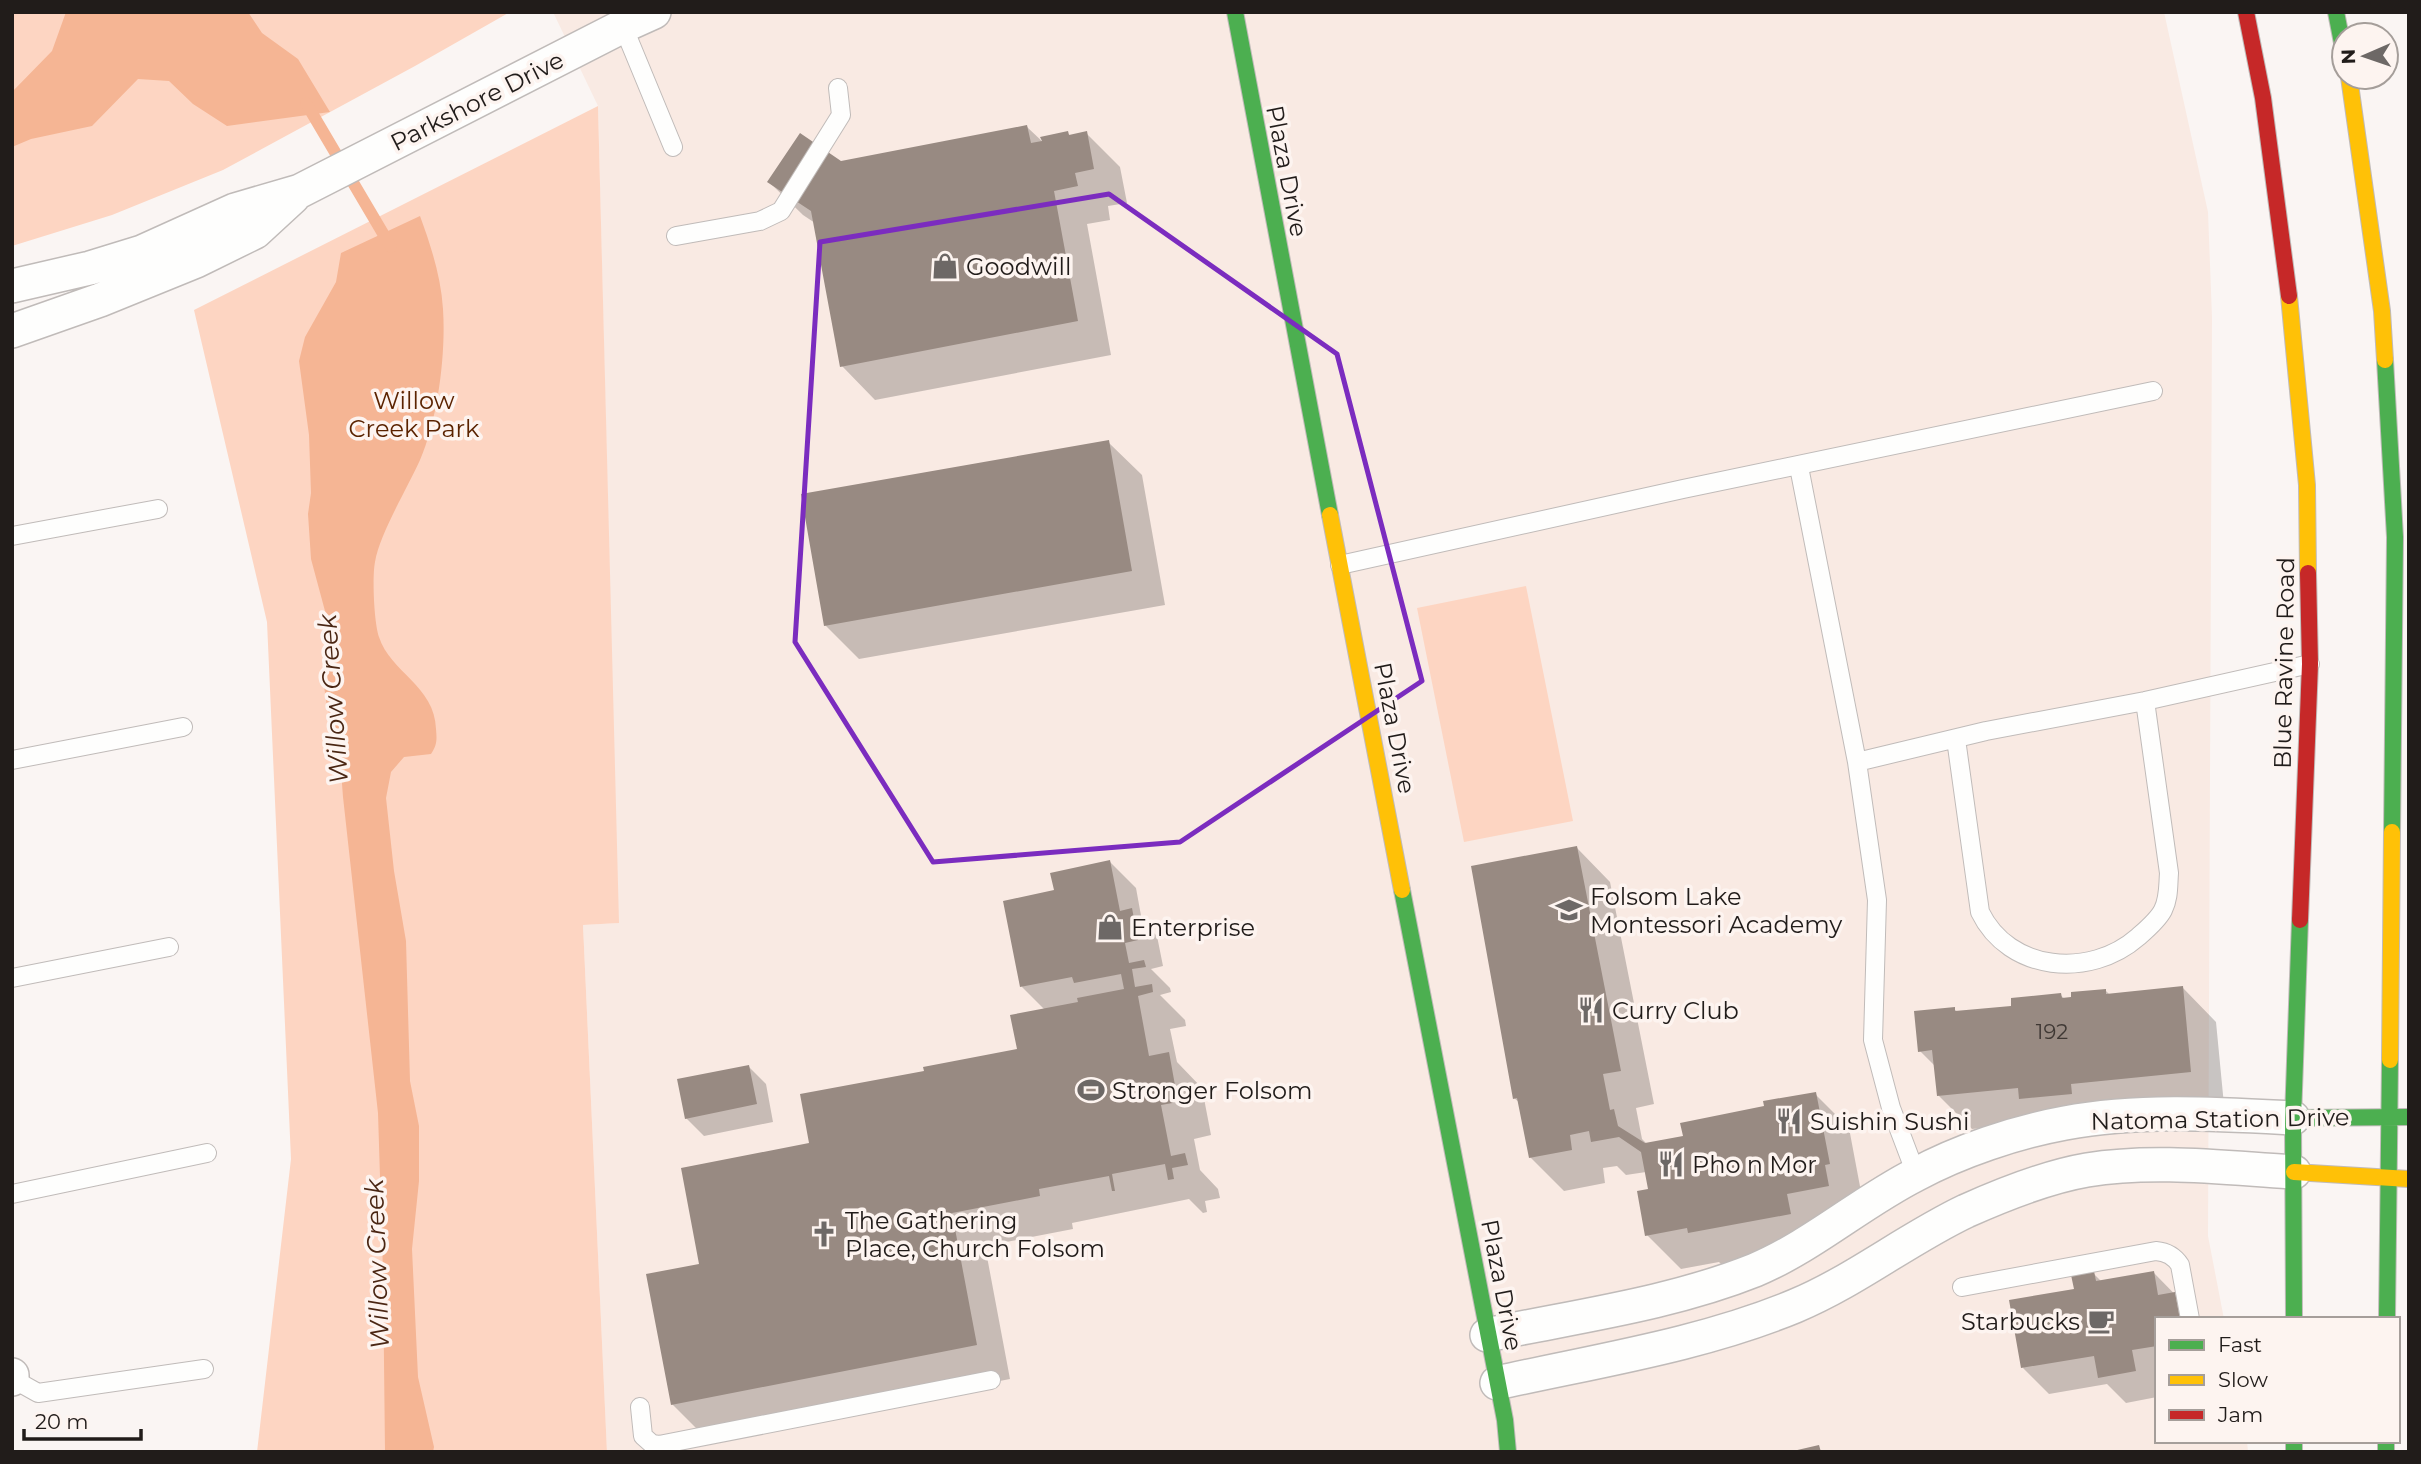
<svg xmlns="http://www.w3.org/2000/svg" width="2421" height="1464" viewBox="0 0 2421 1464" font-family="Montserrat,sans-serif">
  <rect width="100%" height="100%" fill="#faf5f3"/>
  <path fill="#f9eae3" d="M553 12H2164L2208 212 2212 317 2208 1236 2224 1319H2157V1441H2247L2248 1452H607L583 925 618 923 598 106Z"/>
  <path fill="#fdd5c2" d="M12 12H510L415 66 223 170 112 215 12 246Z
    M598 106 619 923 583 925 607 1452H257L291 1159 267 622 194 310Z
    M1526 586 1573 821 1464 842 1417 608Z"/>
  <path fill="#f5b594" d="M66 12H248L262 33 298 59 330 112 227 126 193 104 169 81 138 79 92 126 31 139 12 147V92L52 51Z
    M420 216C431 246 441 277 443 309 446 354 438 419 420 460 407 489 380 533 375 562 372 577 374 622 379 637 390 672 435 686 436 729 437 740 437 745 431 754L404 757 391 772 386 798 394 871 406 941 410 1081 419 1126V1181L412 1249 418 1377 434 1447 433 1452H385L383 1272 378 1113 343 797 339 744 327 707 324 686 329 648 325 611 311 559 308 514 311 493 309 435 299 361 305 337 336 282 341 253Z"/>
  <path fill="#0003" d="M1027 127 1045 144 1067 133 1071 136 1086 133 1120 167 1127 203 1108 206 1110 220 1087 224 1111 355 875 400 842 366 815 223 803 215 769 182 840 163Z
    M1108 442 1142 475 1165 605 859 659 825 625Z
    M1577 848 1610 882 1654 1104 1636 1108 1642 1139 1647 1144 1685 1137 1766 1108 1815 1094 1849 1128 1862 1197V1219L1723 1266 1719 1262 1681 1269 1647 1235 1650 1190 1646 1172 1626 1175 1617 1166 1603 1168 1605 1183 1564 1191 1530 1157 1520 1103 1514 1098Z
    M1110 862 1136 888 1142 921 1157 936 1163 966 1151 969 1170 988 1171 992 1160 995 1185 1020 1186 1026 1170 1029 1177 1062 1202 1088 1211 1135 1194 1139 1200 1170 1218 1189 1220 1198 1205 1201 1207 1212 1203 1213 1189 1199 1072 1223 1073 1229 985 1246 1010 1379 706 1438 672 1404 701 1265 812 1144 926 1072 1019 1050 1045 1010 1022 987 1056 892Z
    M2183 988 2216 1022 2224 1105 1972 1129 1939 1096 1935 1066 1920 1051 1954 1009 1959 1013 2013 1008 2060 995 2065 999 2106 991 2110 995Z
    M748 1066 766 1084 773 1122 704 1136 686 1118Z
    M2093 1273 2102 1282 2154 1273 2199 1319H2157V1397L2126 1403 2107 1384 2049 1394 2023 1368 2076 1290Z"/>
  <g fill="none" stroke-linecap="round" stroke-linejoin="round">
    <path stroke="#f5b594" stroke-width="12" d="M306 103 391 247"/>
  </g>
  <path fill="#988a82" d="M1027 125 1031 143 1042 141 1040 137 1068 131 1069 135 1087 131 1094 169 1075 173 1078 186 1054 191 1078 321 840 367 811 211 767 182 800 133 841 161Z
    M1109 440 1132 571 824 626 801 494Z
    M1577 846 1621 1071 1603 1074 1610 1110 1614 1109 1618 1126 1645 1143 1683 1136 1680 1123 1764 1106 1763 1101 1816 1092 1830 1164 1825 1165 1829 1186 1787 1194 1791 1214 1688 1233 1687 1228 1645 1236 1637 1191 1648 1189 1641 1152 1619 1137 1591 1142 1589 1131 1570 1135 1572 1150 1529 1158 1517 1098 1513 1099 1471 866Z
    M1110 860 1120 911 1132 908 1138 940 1125 943 1129 963 1144 960 1146 967 1132 969 1135 987 1152 984 1153 992 1138 996 1149 1056 1169 1052 1178 1102 1161 1105 1171 1156 1185 1153 1188 1165 1172 1168 1174 1179 1168 1180 1165 1164 1112 1174 1115 1191H1112L1109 1176 1039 1189 1040 1196 952 1213 977 1345 671 1405 646 1274 699 1264 681 1168 809 1143 800 1094 924 1071 923 1067 1017 1049 1010 1015 1078 1002 1077 998 1124 989 1121 974 1074 983 1072 977 1020 987 1003 901 1054 890 1050 873Z
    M2183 986 2191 1072 2071 1084 2072 1094 2019 1099 2018 1088 1937 1096 1932 1050 1918 1052 1914 1011 1955 1007V1011L2011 1006V998L2061 993 2062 998 2071 997V992L2106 989V994Z
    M749 1065 757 1104 685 1119 677 1079Z
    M2094 1271 2096 1281 2154 1271 2158 1295 2175 1292 2180 1319H2157V1346L2132 1350 2136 1371 2098 1378 2094 1356 2021 1368 2009 1300 2074 1289 2071 1275Z
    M1819 1445 1821 1452H1793V1451Z"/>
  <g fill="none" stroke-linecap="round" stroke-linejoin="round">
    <g stroke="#c0bbb9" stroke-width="20">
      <path id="lane" d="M623 26 673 147
        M676 236 760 221 781 211 841 115 838 88
        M1799 467 1857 762 1877 900 1873 1040 1891 1108 1916 1174
        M12 536 158 509
        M1340 565 1683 489 2153 391
        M1956 739 1980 912C2009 972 2090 979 2138 937 2146 930 2158 920 2163 910 2169 898 2168 886 2169 873L2145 701
        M12 760 183 727
        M1857 762 1986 731 2145 701 2310 664
        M12 978 169 947
        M12 1194 207 1153
        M1962 1287 2156 1251C2167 1252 2174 1256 2180 1265L2190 1319
        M13 1379 38 1393 204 1369
        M640 1407 643 1436 652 1444 659 1445 991 1380"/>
    </g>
    <g stroke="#c0bbb9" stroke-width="36">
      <path id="street" d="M12 286 90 268 142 252 235 210 300 191 623 26 654 12
        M12 331 100 300 196 261 255 232 293 197
        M1487 1335C1577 1316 1670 1304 1755 1270 1812 1246 1860 1203 1915 1175 1959 1151 2016 1132 2065 1123 2139 1109 2218 1114 2293 1118
        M12 1375V1379
        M1497 1383C1595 1361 1701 1345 1795 1306 1855 1281 1907 1239 1966 1211 2004 1194 2046 1177 2087 1170 2154 1159 2226 1168 2294 1172"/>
    </g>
    <g stroke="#c0bbb9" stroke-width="18">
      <path id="fast" d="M1235 12 1330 515
        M2336 12 2344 53
        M2385 360 2395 537 2392 832
        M1402 890 1505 1420 1508 1452
        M2293 1118 2409 1117
        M2294 1319 2293 1118 2300 920
        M2387 1319 2390 1060
        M2294 1441V1452
        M2386 1441V1452"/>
    </g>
    <g stroke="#c0bbb9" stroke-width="18">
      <path id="slow" d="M2349 77 2382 311 2385 360
        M2289 296 2307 485 2308 573
        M1330 515 1402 890
        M2390 1060 2392 832
        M2294 1172 2409 1179"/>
    </g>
    <g stroke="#c0bbb9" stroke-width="18">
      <path id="jam" d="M2246 12 2263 98 2289 296
        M2300 920 2310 664 2308 573"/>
    </g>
    <use href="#lane" stroke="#fefefd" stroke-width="18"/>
    <use href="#street" stroke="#fefefd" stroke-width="33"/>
    <use href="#fast" stroke="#4caf50" stroke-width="16"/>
    <use href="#slow" stroke="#ffc107" stroke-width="16"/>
    <use href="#jam" stroke="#c62828" stroke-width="16"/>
  </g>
  <path fill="none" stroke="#7b2cbf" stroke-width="5" stroke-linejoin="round" d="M1109 194 1337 354 1422 681 1180 842 933 862 795 642 820 242Z"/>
  <defs>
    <g id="shop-bare" transform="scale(2.1)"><path d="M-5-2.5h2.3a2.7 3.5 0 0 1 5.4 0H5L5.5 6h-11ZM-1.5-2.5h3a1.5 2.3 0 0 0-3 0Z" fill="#6d6866" stroke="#fdf4f0" stroke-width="2.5" paint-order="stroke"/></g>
    <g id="school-bare" transform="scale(2.1)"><path d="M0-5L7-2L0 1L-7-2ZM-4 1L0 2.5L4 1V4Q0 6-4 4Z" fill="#6d6866" stroke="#fdf4f0" stroke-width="2.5" paint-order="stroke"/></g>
    <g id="restaurant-bare" transform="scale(2.1)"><path d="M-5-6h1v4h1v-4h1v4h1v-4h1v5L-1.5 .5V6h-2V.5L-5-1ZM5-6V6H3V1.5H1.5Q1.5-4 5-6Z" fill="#6d6866" stroke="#fdf4f0" stroke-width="2.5" paint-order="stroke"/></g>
    <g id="stadium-bare" transform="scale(2.1)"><path d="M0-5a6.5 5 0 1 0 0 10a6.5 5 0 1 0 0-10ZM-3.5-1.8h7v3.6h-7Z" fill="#6d6866" stroke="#fdf4f0" stroke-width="2.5" paint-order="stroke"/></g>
    <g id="church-bare" transform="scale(2.1)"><path d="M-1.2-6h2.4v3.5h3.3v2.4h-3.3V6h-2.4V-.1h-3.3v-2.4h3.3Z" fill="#6d6866" stroke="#fdf4f0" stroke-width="2.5" paint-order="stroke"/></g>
    <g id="cafe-bare" transform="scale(2.1)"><path d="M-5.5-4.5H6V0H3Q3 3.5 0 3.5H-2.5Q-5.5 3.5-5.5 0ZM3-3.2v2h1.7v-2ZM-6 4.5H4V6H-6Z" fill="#6d6866" stroke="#fdf4f0" stroke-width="2.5" paint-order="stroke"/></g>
  </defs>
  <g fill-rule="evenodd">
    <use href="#shop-bare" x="945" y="266"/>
    <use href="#school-bare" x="1569" y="910"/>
    <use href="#shop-bare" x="1110" y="927"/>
    <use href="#restaurant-bare" x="1591" y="1010"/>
    <use href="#stadium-bare" x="1091" y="1090"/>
    <use href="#restaurant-bare" x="1789" y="1121"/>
    <use href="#restaurant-bare" x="1671" y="1164"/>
    <use href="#church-bare" x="824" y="1234"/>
    <use href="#cafe-bare" x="2101" y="1321"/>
  </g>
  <g text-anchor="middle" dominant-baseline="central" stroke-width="7" stroke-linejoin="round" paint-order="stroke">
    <g font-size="21" fill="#3f3834">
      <text x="2052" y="1031">192</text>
    </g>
    <g font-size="24" fill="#211c1a" stroke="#fdf4f0">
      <text transform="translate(477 101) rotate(-27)">Parkshore Drive</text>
      <text transform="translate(1287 171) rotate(79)">Plaza Drive</text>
      <text transform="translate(2284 663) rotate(-89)">Blue Ravine Road</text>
      <text transform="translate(1395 728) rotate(79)">Plaza Drive</text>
      <text transform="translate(2220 1119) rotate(-1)">Natoma Station Drive</text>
      <text transform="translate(1502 1285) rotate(79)">Plaza Drive</text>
    </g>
    <g font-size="24" fill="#211c1a" stroke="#fdf4f0" text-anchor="start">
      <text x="966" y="266">Goodwill</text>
      <text x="1590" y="896">Folsom Lake<tspan x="1590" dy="28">Montessori Academy</tspan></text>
      <text x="1131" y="927">Enterprise</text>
      <text x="1612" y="1010">Curry Club</text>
      <text x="1112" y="1090">Stronger Folsom</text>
      <text x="1810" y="1121">Suishin Sushi</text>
      <text x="1692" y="1164">Pho n Mor</text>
      <text x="845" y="1220">The Gathering<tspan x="845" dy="28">Place, Church Folsom</tspan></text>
      <text x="2080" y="1321" text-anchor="end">Starbucks</text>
    </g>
    <g font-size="24" fill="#5b2300" stroke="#fdf4f0">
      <text x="414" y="400">Willow<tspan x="414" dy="28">Creek Park</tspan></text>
    </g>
    <g font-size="26" font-style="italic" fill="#4a2613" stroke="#fdf4f0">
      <text transform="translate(333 699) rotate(-94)">Willow Creek</text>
      <text transform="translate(377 1264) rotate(-92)">Willow Creek</text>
    </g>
  </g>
  <rect width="2421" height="1464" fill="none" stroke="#211c1a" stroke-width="28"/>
  <rect x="2155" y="1317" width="245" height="126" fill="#fdf4f0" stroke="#a59e9a" stroke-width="2"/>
  <rect x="2169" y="1340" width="35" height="10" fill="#4caf50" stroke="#a59e9a" stroke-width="2"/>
  <text x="2218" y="1352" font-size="21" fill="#211c1a">Fast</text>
  <rect x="2169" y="1375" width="35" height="10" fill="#ffc107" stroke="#a59e9a" stroke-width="2"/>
  <text x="2218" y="1387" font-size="21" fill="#211c1a">Slow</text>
  <rect x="2169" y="1410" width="35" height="10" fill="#c62828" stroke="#a59e9a" stroke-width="2"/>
  <text x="2218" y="1422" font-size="21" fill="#211c1a">Jam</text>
  <g transform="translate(2365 56) rotate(268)"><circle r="33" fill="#fdf4f0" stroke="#a59e9a" stroke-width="2"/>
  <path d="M0-5L12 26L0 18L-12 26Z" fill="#6d6866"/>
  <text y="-10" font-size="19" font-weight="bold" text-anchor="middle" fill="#211c1a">N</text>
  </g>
  <path d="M24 1429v10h117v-10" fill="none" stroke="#211c1a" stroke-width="3.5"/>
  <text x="35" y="1429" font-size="21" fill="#211c1a" stroke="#fdf4f0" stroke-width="5" paint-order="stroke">20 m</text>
</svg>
